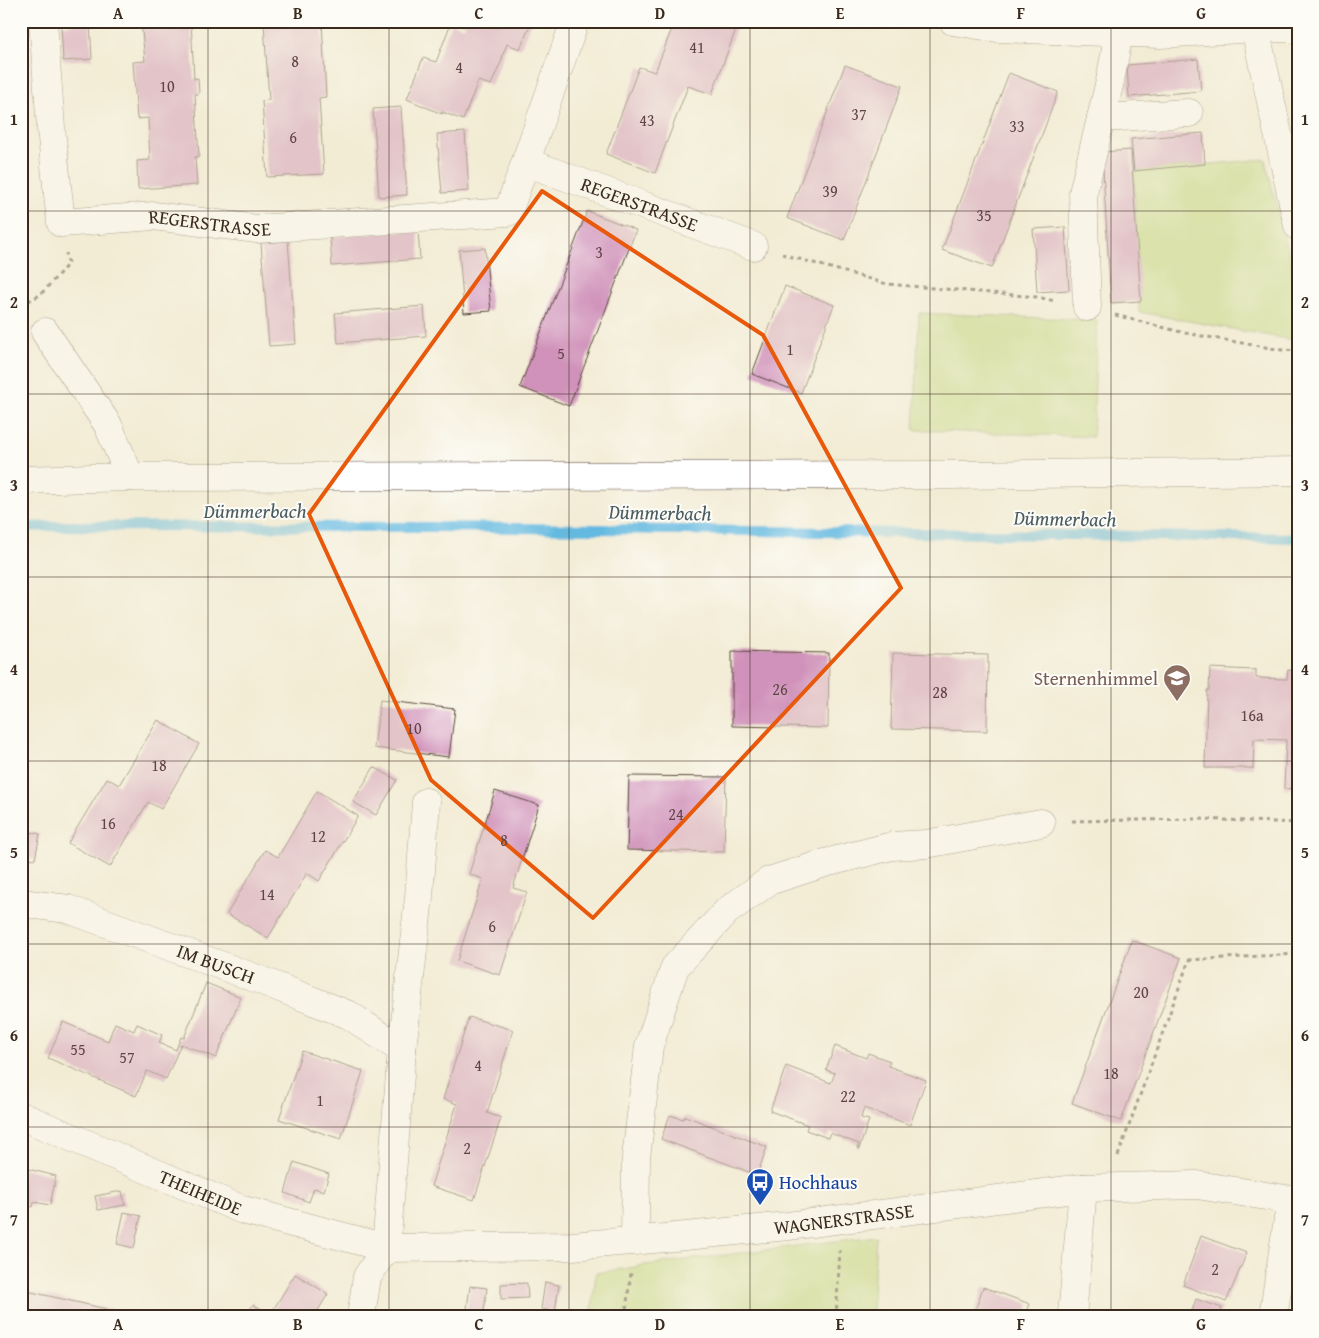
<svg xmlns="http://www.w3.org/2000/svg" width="1319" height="1338" viewBox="0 0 1319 1338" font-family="'Gentium Book Plus',serif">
  <rect width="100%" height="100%" fill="#fdfcf7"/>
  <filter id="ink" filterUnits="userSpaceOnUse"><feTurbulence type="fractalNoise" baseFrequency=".02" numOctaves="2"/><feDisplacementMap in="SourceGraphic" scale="10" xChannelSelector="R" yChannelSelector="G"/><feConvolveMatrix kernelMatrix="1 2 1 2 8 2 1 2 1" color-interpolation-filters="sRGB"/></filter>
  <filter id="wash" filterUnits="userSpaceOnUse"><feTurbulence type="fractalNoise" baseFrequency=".0096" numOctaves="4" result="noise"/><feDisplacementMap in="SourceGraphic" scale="20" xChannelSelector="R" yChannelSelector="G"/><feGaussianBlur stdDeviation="1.12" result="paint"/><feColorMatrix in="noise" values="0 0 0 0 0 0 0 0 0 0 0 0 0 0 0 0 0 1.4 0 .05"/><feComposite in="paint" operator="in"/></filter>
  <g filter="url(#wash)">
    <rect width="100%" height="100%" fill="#f3ecd6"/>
    <path fill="#bed579" stroke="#7c804c" d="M1265 159 1298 289V337L1292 340 1139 312 1134 171Z
      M919 313 1097 320 1093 437 914 430Z
      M876 1236 872 1317H591L596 1273 636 1267 637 1266Z"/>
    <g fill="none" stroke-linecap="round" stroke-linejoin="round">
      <path stroke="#63b9e0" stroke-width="10" d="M21 527 57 526 436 527 1298 538"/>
    </g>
    <g id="blocks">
      <path fill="#d092ba" d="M141 21H191L194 79 198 78 199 94H195L199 156 195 157 197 185 138 189 137 161 150 160 148 118 137 119 133 62 145 61Z
        M305 21H322L326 97 319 98 324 174 267 177 262 101 269 100 264 24Z
        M466 21H532L520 49 507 44 502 57H503L491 85 478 81 463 120 442 112V114L407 99 423 58 436 62 451 23 464 27Z
        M675 21H739L712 94 688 86 655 173 606 154 639 67 655 72Z
        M90 23 92 59 63 61 61 25Z
        M1198 59 1201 91 1129 97 1127 65Z
        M845 65 902 86 844 240 787 218Z
        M1009 73 1058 92 992 268 942 250Z
        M401 107 407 195 379 197 373 109Z
        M465 132 469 191 442 193 437 134Z
        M1203 133 1205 164 1134 171 1131 139Z
        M1131 150 1141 301 1111 303 1102 152Z
        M587 211 636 230 569 406 520 387Z
        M1065 227 1069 290 1037 292 1033 229Z
        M418 230 420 259 332 266 330 237Z
        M288 241 296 344 269 346 261 243Z
        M485 248 491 311 464 313 459 250Z
        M785 286 834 305 801 393 752 374Z
        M424 306 426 336 338 343 335 313Z
        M732 651 829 653 828 728 732 726Z
        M893 653 988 655 987 731 891 729Z
        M1210 668 1254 670 1256 669V678L1287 679 1288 670 1298 671V788L1284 789 1286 740 1254 739 1253 769 1252 768H1205L1207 690H1209Z
        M380 700 455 709 449 757 374 748Z
        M158 720 199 744 161 809 148 802 110 867 68 843 107 778 119 785Z
        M374 767 397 780 376 815 353 802Z
        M629 776 726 777 724 852 627 850Z
        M317 791 358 816 319 881 307 873 268 938 227 914 265 850 278 857Z
        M495 791 539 805 513 888 527 892 500 975 457 961 483 879 469 874Z
        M21 830 40 834 35 859 21 857Z
        M1132 940 1181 958 1121 1121 1072 1103Z
        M206 983 241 997 216 1058 181 1044 166 1079 147 1071 136 1096 48 1058 63 1022 108 1041 115 1023 134 1031 137 1024 162 1035 159 1043 176 1050 181 1037 184 1038Z
        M469 1017 513 1030 487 1113 501 1118 474 1200 431 1186 457 1104 443 1099Z
        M835 1046 866 1058 868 1053 890 1061 888 1066 926 1080 910 1125 864 1108 861 1118 869 1120 859 1149 857 1148 859 1144 830 1133 828 1138 806 1130 808 1125 770 1111 786 1066 831 1083 835 1073 826 1070Z
        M302 1051 363 1071 341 1139 279 1119Z
        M670 1115 683 1119 685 1116 767 1147 757 1175 661 1139Z
        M294 1162 329 1174 324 1191 314 1188 309 1202 285 1193Z
        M24 1168 56 1176 50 1205 34 1202 33 1207 21 1204V1179Z
        M122 1191 125 1205 98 1210 95 1196Z
        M124 1212 141 1216 134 1248 117 1244Z
        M1201 1236 1247 1253 1226 1302 1183 1285Z
        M295 1274 328 1294 314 1317H246L253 1304 270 1315Z
        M545 1282 559 1285 555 1311 541 1309Z
        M527 1283 528 1298 501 1299V1284Z
        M470 1286 487 1288 483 1317H466Z
        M983 1287 1030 1304 1025 1317H973Z
        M27 1291 133 1315 134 1311 155 1317H21V1294L26 1295Z
        M1196 1299 1222 1308 1219 1317H1198L1191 1314Z"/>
    </g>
  </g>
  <g filter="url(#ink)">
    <use href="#blocks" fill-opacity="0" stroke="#57473a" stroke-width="1"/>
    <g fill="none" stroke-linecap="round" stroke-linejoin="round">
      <g stroke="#57473a" stroke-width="29">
        <g id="minor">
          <path id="s1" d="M43 21 51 128 61 223 154 216 257 229 508 212 575 21"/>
          <path d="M953 21 997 28 1160 34 1255 28H1298"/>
          <path d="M1255 28 1298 226"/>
          <path d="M1101 118 1189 113"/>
          <path id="s2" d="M526 162 753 246"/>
          <path d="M1087 307 1083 193 1110 81 1119 33"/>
          <path d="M45 332 108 425 130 477"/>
          <path d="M21 480 130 477 951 475 1298 471"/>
          <path id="s3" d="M21 903 68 909 255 978 349 1015 402 1050"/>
          <path id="s4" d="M21 1116 243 1210 386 1248 572 1246 665 1238 788 1226 1083 1188 1197 1185 1298 1201"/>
          <path d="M635 1241 636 1158 649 1046 675 967 727 911 769 881 825 863 892 846 926 844 1041 823"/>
          <path d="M361 1317 367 1277 386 1248 402 1050 419 897 426 802"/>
          <path d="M1072 1317 1083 1188"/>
          <path d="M1273 1317 1291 1199"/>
        </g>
      </g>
      <path stroke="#57473a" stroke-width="3" stroke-dasharray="4 4" stroke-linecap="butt" d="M782 254 887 284 1037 297 1055 301
        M21 305 40 295 68 264 66 253
        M1115 315 1185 333 1282 350 1298 351
        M1072 821 1199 819 1298 823
        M1118 1156 1189 960 1298 954
        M625 1317 631 1273
        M836 1317 840 1250"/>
      <use href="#minor" stroke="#fff" stroke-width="28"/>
    </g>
  </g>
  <path d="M0 0H1319V1338H0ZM542 191 763 335 901 588 593 918 431 780 309 514Z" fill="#f3ecd6" fill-opacity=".55" fill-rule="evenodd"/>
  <path fill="none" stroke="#e8590c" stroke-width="4" stroke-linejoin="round" d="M542 191 763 335 901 588 593 918 431 780 309 514Z"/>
  <path fill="none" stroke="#3b2a1e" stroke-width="1" stroke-opacity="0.55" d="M208 21V1317M389 21V1317M569 21V1317M750 21V1317M930 21V1317M1111 21V1317M21 211H1298M21 394H1298M21 577H1298M21 761H1298M21 944H1298M21 1127H1298"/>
  <defs>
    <g id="school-pin" transform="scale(1.4375)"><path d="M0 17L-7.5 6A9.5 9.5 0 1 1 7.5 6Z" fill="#8d6e63" stroke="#fdfcf7"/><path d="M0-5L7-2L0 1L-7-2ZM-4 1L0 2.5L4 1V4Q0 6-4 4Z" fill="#fff"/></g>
    <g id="bus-pin" transform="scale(1.4375)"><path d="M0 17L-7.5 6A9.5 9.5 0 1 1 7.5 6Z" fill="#1a4fb4" stroke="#fdfcf7"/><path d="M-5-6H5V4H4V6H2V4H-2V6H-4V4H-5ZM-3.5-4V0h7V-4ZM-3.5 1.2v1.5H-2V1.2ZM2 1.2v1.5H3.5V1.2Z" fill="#fff"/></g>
  </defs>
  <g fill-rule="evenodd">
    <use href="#school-pin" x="1177" y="678"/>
    <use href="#bus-pin" x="760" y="1182"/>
  </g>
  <g text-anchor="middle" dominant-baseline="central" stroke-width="4" stroke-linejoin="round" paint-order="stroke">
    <g font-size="16" fill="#604445">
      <text x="697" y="47">41</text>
      <text x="295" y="61">8</text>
      <text x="459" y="67">4</text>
      <text x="167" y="86">10</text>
      <text x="859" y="114">37</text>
      <text x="647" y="120">43</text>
      <text x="1017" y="126">33</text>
      <text x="293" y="137">6</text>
      <text x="830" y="191">39</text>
      <text x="984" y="215">35</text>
      <text x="599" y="252">3</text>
      <text x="790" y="349">1</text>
      <text x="561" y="353">5</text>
      <text x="780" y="689">26</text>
      <text x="940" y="692">28</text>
      <text x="1252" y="715">16a</text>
      <text x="414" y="728">10</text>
      <text x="159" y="765">18</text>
      <text x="676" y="814">24</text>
      <text x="108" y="823">16</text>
      <text x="318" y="836">12</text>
      <text x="504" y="840">8</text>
      <text x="267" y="894">14</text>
      <text x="492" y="926">6</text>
      <text x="1141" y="992">20</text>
      <text x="78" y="1049">55</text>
      <text x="127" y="1057">57</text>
      <text x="478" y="1065">4</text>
      <text x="1111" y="1073">18</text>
      <text x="848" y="1096">22</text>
      <text x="320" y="1100">1</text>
      <text x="467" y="1148">2</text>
      <text x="1215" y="1269">2</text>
    </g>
    <g font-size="19" fill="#3b2a1e" stroke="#fdfcf7">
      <text stroke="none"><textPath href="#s2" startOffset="121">REGERSTRASSE</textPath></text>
      <text stroke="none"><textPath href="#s1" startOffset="352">REGERSTRASSE</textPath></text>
      <text stroke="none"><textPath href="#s3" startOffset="205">IM BUSCH</textPath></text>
      <text stroke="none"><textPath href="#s4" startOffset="195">THEIHEIDE</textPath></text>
      <text stroke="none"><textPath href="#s4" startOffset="848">WAGNERSTRASSE</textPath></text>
    </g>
    <g font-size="19" fill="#785e54" stroke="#fdfcf7" text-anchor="end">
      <text x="1158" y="678">Sternenhimmel</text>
    </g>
    <g font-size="19" fill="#164399" stroke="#fdfcf7" text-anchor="start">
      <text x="779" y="1182">Hochhaus</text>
    </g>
    <g font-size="20" font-style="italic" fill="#495c62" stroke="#fdfcf7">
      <text x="255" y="510">Dümmerbach</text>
      <text transform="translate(660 512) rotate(1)">Dümmerbach</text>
      <text transform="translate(1065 518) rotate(1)">Dümmerbach</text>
    </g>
  </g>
  <rect width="1319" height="1338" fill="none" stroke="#fdfcf7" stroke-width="55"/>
  <rect x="28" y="28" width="1264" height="1282" fill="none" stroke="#3b2a1e" stroke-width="2"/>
  <g font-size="16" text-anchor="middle" font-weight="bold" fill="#3b2a1e">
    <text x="118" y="19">A</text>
    <text x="298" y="19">B</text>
    <text x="479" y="19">C</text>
    <text x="660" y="19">D</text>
    <text x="840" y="19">E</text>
    <text x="1021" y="19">F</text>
    <text x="1201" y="19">G</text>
    <text x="14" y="125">1</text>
    <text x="1305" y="125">1</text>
    <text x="14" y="308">2</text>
    <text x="1305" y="308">2</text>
    <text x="14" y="491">3</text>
    <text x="1305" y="491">3</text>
    <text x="14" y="675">4</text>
    <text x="1305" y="675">4</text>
    <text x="14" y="858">5</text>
    <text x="1305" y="858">5</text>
    <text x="14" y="1041">6</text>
    <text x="1305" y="1041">6</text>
    <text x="14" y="1225">7</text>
    <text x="1305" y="1225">7</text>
    <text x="118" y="1330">A</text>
    <text x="298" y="1330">B</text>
    <text x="479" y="1330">C</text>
    <text x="660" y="1330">D</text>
    <text x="840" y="1330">E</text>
    <text x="1021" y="1330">F</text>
    <text x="1201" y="1330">G</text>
  </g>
</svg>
